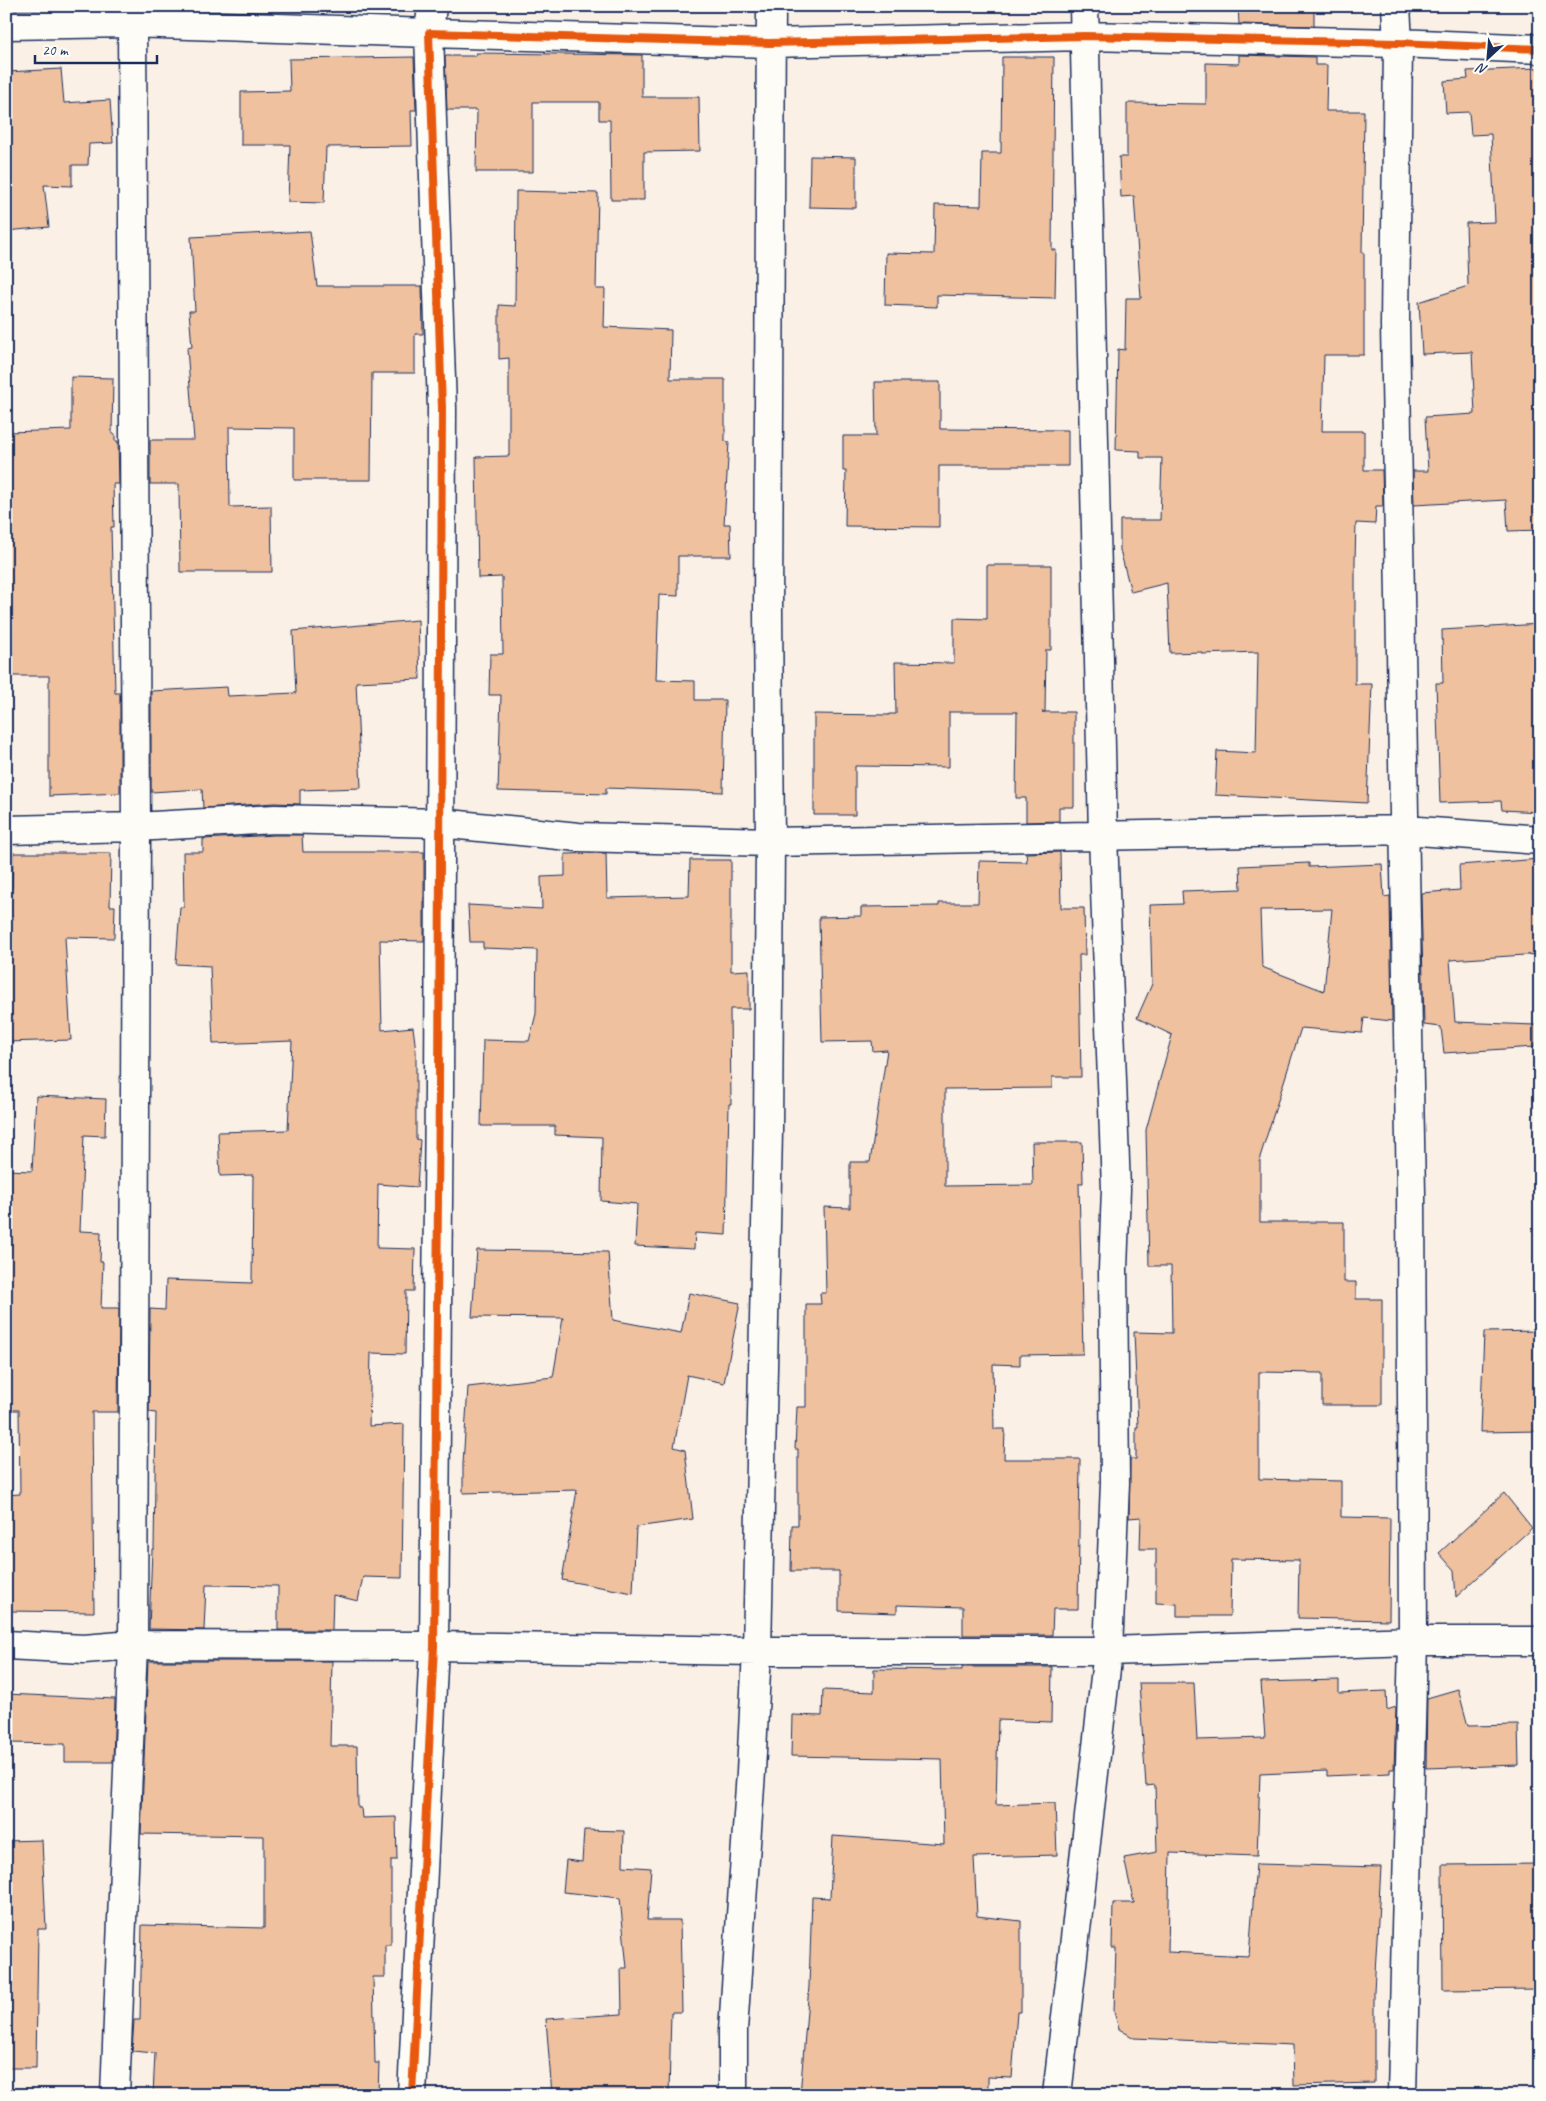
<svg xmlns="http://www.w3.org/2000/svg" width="1546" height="2101" viewBox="0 0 1546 2101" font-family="Caveat,sans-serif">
  <rect width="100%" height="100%" fill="#faf0e5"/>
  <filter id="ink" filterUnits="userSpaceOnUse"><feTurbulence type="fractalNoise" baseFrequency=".02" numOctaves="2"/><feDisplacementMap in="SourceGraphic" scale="10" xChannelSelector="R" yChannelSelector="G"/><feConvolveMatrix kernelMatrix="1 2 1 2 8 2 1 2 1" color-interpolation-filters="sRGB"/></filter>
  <g filter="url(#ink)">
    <path fill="#efc19f" stroke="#1b2f5e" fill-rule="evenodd" d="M1238 6H1314V26L1239 24Z
      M476 53 642 55V97H699L700 151 644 152V200H611L610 120H599V102H533V172H476L477 110H447L445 56H476Z
      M1239 55 1315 57V65H1327L1326 111H1364L1362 253H1364V355H1324L1322 431H1364V470H1382L1383 506H1376L1375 524 1356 523 1355 560V684H1372L1367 803 1215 795 1217 751 1256 753 1258 652 1202 654V652L1170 653 1167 583 1131 592 1120 550V520H1160L1162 458H1140V451L1116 450 1118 349 1125 350 1126 298H1141L1134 196 1121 197 1119 157H1127V103L1206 104V63L1239 64Z
      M414 57 416 110H411L412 146 326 147 324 203 288 202 290 145H241V92L290 91 289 59Z
      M1002 57H1054L1052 250H1056L1055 298 937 295V307L885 305 886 253 934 254 935 205 981 206 982 153H1001Z
      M1538 68 1540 96V530L1508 531 1506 500 1414 505 1413 471H1428L1425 417 1475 414 1472 352 1422 354 1419 302 1468 286 1466 223 1495 222 1491 134 1471 135 1469 112 1446 113 1444 81 1468 79 1467 71Z
      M61 69 64 103 110 100 113 143 89 144 88 165H72V186L44 185 49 227 6 231V98H10L8 72Z
      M810 156 856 157V208L809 207Z
      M516 191 598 193 596 289H605L604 327 671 330 670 379H725V441L729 442 724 524H730L731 556H678V596L659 595 656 680 695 681V700H725L723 792 606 788V794L498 791 501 695H489L490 654H503L502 577 478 578 476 457 509 456V358L499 359V305L515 306Z
      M310 231 317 286H422L423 334H415V373H372L371 480H294V428L229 427 230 507 271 506 272 572H180L179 484H150V440H194L187 348 192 347 189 311H195L191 237Z
      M71 377 113 378 112 434H115V441H118L119 484H113L114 527H111L115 693H120V793L49 796V676H13L12 619 6 620V432L71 430Z
      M875 382H940V429L1068 430V466H939V527L845 526 846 471H843V436H876Z
      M987 565H1051V650H1046L1045 712H1042H1074V807H1059V821L1026 822V798H1016L1017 712H949V767L855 766V815H814V714L889 715V714H896L895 662 954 663V618L987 619Z
      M418 620 420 679 356 682 361 788 300 790V804L274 803 203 808 202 789 151 792V691L227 687 228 696 296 693 293 631Z
      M1540 624V812L1502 810 1501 801 1440 803 1436 683H1443L1442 630Z
      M275 835H302L303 852H424V941L380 940 382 1030 413 1027 416 1051V1139L420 1140 417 1187 378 1184 377 1248 415 1249 414 1291H406L405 1354 371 1353 369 1426 404 1424 402 1578 363 1577 358 1601 333 1595 332 1630H278V1586L206 1585 204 1630 149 1629 152 1549H154L156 1413 149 1412 150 1309 165 1310 166 1280 252 1283 253 1175 220 1176 218 1132 288 1130 292 1041 213 1044 210 966 176 964 180 907H184L183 852H203V839Z
      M1060 852 1061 908H1084L1085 955H1079L1081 1077H1052V1088L945 1089V1186L1033 1185 1032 1142H1082L1083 1183H1079L1083 1354 1020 1355V1365L993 1364 994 1429H1005L1004 1459H1080L1078 1609H1053L1052 1635H963V1607L897 1605V1613L839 1611V1571H791L792 1525H798V1449H795L797 1407H806V1304H821L820 1293H826L824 1207 850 1208V1162H870L887 1050 873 1051 872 1041 822 1042 819 917 861 916V907L939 906V903H978L979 861 1027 862 1026 853Z
      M13 853H111L110 906H115L114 938 65 937 71 1040 6 1042V888H12Z
      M606 853 607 898 689 896 690 860H731V971L749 970V1009H730L731 1104H729L726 1235 695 1233 694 1249 635 1246 637 1204 601 1201 602 1137 555 1135V1126H481L483 1040 529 1041 536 1014 537 950 483 948V942H470L468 905 542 909 541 877 565 876V854Z
      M1540 859V954L1450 960 1455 1022 1535 1025V1047L1444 1053 1441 1027 1424 1025 1421 893 1460 890 1459 865Z
      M1309 863V867L1382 864 1384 897 1390 896 1392 1021 1364 1018 1362 1033 1301 1028 1260 1157V1222H1344V1282H1356V1299H1382V1405H1322V1373L1259 1372V1479L1341 1481V1517L1390 1518 1389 1620 1298 1618 1299 1560 1231 1559 1230 1616H1177V1604L1156 1603V1549H1140L1141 1517 1129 1518 1130 1459H1136V1427H1138L1134 1332 1172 1333 1171 1266H1149L1146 1130 1172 1035 1137 1018 1152 984 1150 905 1183 904 1182 891 1241 889 1240 866ZM1332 909 1324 991 1262 967 1260 910Z
      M36 1096 106 1099 105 1136 84 1135 80 1231 101 1232 100 1262H103L101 1308H119L118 1412H92L94 1612 6 1611V1495L20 1494 19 1410H6V1170L32 1171Z
      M477 1250 608 1252 613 1320 681 1333 689 1293 740 1303 724 1383 687 1375 674 1447 685 1450 693 1519 636 1527 633 1593 562 1580 577 1490 463 1493V1464L468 1387 553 1377 563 1318 472 1317Z
      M1540 1331V1431L1480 1432 1484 1332Z
      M1504 1493 1532 1528 1456 1597 1454 1570 1439 1553Z
      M148 1661H332L330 1746H357L358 1808H361L362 1818 396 1817 397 1860H391V1945H385V1977H373L375 2063H379L378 2095H153L155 2053 132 2051 134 2020H140L142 1925 264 1928V1836L141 1834Z
      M962 1667H1052L1051 1722 998 1720 996 1805 1055 1803 1057 1855 974 1857 977 1916 1021 1921V2012H1017L1012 2078 988 2077V2095H800L809 1986 812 1897 830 1898 833 1836 944 1844 942 1759 791 1756 792 1715 822 1716 823 1690 874 1692V1669L962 1670Z
      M1339 1680V1693L1386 1691 1387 1710 1396 1707 1394 1769H1390V1773L1327 1776V1771L1260 1774 1257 1856 1170 1853 1168 1952 1249 1956 1256 1864 1381 1867 1374 1991V2083L1294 2085 1293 2045 1134 2038 1119 2029 1114 2012 1116 1948H1112L1113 1903H1134L1124 1858 1157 1852 1155 1785 1146 1786 1139 1683H1194L1197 1740 1265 1738 1261 1682Z
      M1458 1689 1468 1726 1518 1725 1519 1765 1426 1768 1427 1698Z
      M6 1694 115 1699 113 1762H65V1744L6 1743Z
      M584 1830 624 1831 623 1866 651 1868 647 1920H680L682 2012H671L669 2095H552L546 2019 622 2014 621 1968H627L620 1898 563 1892 566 1860 582 1862Z
      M42 1840 46 1929H38L36 2068H6V1841Z
      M1540 1864V1989L1443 1990 1442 1865Z"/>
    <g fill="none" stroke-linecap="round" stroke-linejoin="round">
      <g stroke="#1b2f5e" stroke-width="31">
        <path id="street" d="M1396 6 1398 43 1395 325 1411 1194 1412 1394 1413 1641 1402 2095
          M6 25 132 23 429 33 432 6
          M6 830 136 827 275 819 440 823 578 837 770 842 1405 830 1540 840
          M6 1645 84 1649 133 1645 434 1646 757 1651H1108L1413 1641H1540
          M115 2095 133 1645 136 827 132 23
          M412 2095 434 1646 439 1089 442 408 429 33 769 43 1085 36 1398 43 1540 49
          M733 2095V2030L751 1772 757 1651 768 1131 770 842 768 611 771 6
          M1057 2095 1108 1651 1115 1483 1113 1269 1116 1189 1103 835 1084 6"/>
      </g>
      <use href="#street" stroke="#fdfcf7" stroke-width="28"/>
      <g stroke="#fdfcf7" stroke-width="11">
        <path id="cycleway" d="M412 2095 434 1646 439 1089 442 408 429 33 769 43 1085 36 1398 43 1540 49"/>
      </g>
      <use href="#cycleway" stroke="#e8590c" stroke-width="8"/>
    </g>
  </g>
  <rect width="1546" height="2101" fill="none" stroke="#fdfcf7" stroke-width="25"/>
  <rect x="12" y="12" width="1521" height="2076" fill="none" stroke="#1b2f5e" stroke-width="2" filter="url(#ink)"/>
  <g transform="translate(1488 58) rotate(206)" stroke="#fdfcf7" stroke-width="4" paint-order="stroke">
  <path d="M0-4L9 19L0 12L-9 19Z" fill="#1b2f5e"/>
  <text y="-8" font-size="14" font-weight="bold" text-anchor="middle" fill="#1b2f5e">N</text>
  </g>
  <path d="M35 55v8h122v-8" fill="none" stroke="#1b2f5e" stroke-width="2.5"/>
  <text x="42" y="55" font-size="15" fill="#1b2f5e" stroke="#fdfcf7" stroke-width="4" paint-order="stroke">20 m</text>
</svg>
